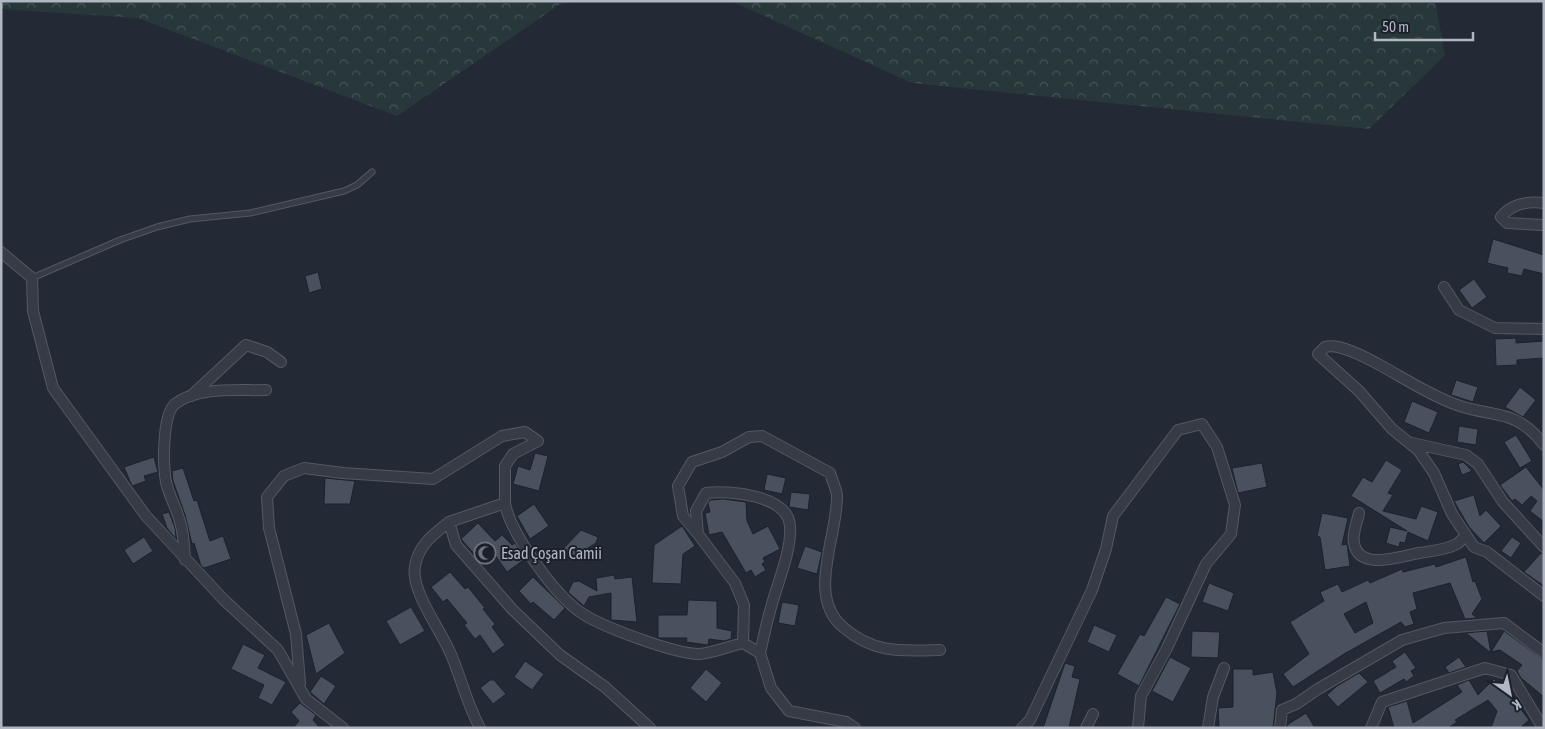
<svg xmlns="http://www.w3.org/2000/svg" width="1545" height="729" viewBox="0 0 1545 729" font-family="'Asap Condensed',sans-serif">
  <defs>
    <pattern id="forest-crowns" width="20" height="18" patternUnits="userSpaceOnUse" patternTransform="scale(1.25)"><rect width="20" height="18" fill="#28383a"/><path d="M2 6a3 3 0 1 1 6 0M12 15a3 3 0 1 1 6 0" fill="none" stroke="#455355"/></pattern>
  </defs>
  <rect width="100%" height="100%" fill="#232935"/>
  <path fill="url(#forest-crowns)" d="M1 1H575L559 5 397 116 138 18 1 9Z
    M731 1H1435L1445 55 1369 129 912 83Z"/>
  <path fill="#49505e" stroke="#1d222c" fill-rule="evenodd" d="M1493 239 1544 255V274L1524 269 1522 276 1507 273 1508 268 1487 263Z
    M318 272 322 289 309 293 305 276Z
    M1474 279 1487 297 1472 308 1459 290Z
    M1516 338V343L1544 341V358L1517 360V365L1496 366 1495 339Z
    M1456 380 1478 387 1473 402 1451 395Z
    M1520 387 1536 400 1523 417 1505 407Z
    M1412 401 1438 412 1429 433 1404 422Z
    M1459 426 1478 429 1476 445 1457 442Z
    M1516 435 1532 461 1520 468 1504 442Z
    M535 453 548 456 539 491 513 484 518 466 530 470Z
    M154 457 158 472 144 476 146 481 132 486 124 467Z
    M1386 460 1402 470 1388 493 1393 495 1383 511 1416 519 1421 506 1438 512 1428 541 1408 532 1405 543 1400 542 1399 547 1386 543 1390 527 1407 531 1351 496 1363 477 1372 482Z
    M1463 462 1472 471 1462 475 1458 464Z
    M1262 463 1267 487 1238 493 1232 468Z
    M1526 467 1544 490V522L1530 511 1537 501 1531 496 1522 505 1515 499 1512 501 1500 485Z
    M183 468 194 501 197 500 210 541 223 536 231 559 204 568 201 566 194 543 192 544 185 515 173 481 172 471Z
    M767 474 786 478 782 494 764 490Z
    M325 478 355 481 350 504H324Z
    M791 492 810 494 808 510 789 507Z
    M1474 495 1480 516 1486 510 1501 526 1484 543 1469 527 1454 501Z
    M723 499 746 502 747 521 753 534 768 526 780 549 763 558 765 562 762 564 766 570 755 577 751 570 746 573 722 532 709 535 705 513 710 512 708 503 710 500Z
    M534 504 549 526 530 539 517 516Z
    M169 512 175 528 176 539 167 528 162 514Z
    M1322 513 1348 518 1342 545 1347 544 1350 566 1325 570 1320 537 1317 536Z
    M478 523 495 541 502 535 512 545 515 543 525 559 507 572 495 555 484 565 461 539Z
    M682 526 695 546 683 554 681 584 652 583 654 545Z
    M581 530 598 537 596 543 575 556 561 551Z
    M144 537 153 551 133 564 124 550Z
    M1512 537 1521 543 1511 558 1501 551Z
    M805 546 822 552 817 574 797 568Z
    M1541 553 1544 554V586L1524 572Z
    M1466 557 1473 582 1475 581 1482 599 1472 614 1477 618 1465 619 1450 583 1413 593 1417 609 1410 612 1414 624 1405 627 1401 622 1344 654 1293 687 1283 674 1309 654 1290 622 1324 601 1320 592 1338 584 1342 592 1368 580 1370 583 1402 569 1403 572 1435 564 1436 567ZM1366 602 1373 623 1355 633 1344 614Z
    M450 572 465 589 468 587 485 608 483 609 495 624 492 627 505 645 493 654 480 635 475 639 464 625 467 623 447 599 443 602 431 587Z
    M614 575 615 579 632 577 637 622 611 620V593L589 597 584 606 568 592 573 582 579 581 597 591 596 578Z
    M533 577 565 608 554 620 533 602 531 604 519 591Z
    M1209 583 1234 593 1228 611 1202 602Z
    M1166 597 1180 604 1139 686 1117 674 1140 634 1144 636Z
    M688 600 717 601V628L732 631 731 639 724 641 709 639 708 645 686 642 687 638H658V615H687Z
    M782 602 799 605 795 626 778 623Z
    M411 607 425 631 400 645 386 621Z
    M329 623 345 653 316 674 306 635Z
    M1094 625 1117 635 1109 652 1087 642Z
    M1192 631 1220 632 1218 658 1191 657Z
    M1487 631 1491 653 1466 633Z
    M1504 631 1544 660V697L1521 678 1517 671 1522 665 1500 650 1491 652Z
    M243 644 265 655 258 668 286 682 272 705 258 698 264 685 231 669Z
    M1405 652 1416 668 1411 671 1414 676 1406 682 1404 679 1380 693 1373 681 1396 667 1392 661Z
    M1170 657 1191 668 1173 702 1152 691Z
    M1459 657 1466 667 1449 673 1445 667Z
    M525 661 544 674 532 690 514 677Z
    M1065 663 1075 666 1072 677 1080 679 1069 728H1043Z
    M706 669 722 683 706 702 690 688Z
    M1233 669H1253V675L1273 672 1277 693 1273 728H1219L1218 708 1233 707Z
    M1359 673 1368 682 1338 707 1327 695 1337 686Z
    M321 676 336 686 324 704 310 692Z
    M1494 679 1511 696 1529 720 1520 728H1491L1497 711 1488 700 1455 720 1457 722 1448 728H1394L1388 707 1407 701 1413 723 1462 692 1457 685 1469 680 1478 695Z
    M490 680H494L506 694 493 704 480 688Z
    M300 703 316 715 313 720 320 728H293L299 721 291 712Z
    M1306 713 1315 728H1287V725Z"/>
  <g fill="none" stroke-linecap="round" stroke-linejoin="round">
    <g stroke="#535963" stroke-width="7">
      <path id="service" d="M32 278 120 240 157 227 190 219 250 213 344 191 357 185 372 172"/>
    </g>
    <g stroke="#535963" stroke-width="12">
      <path id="minor" d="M1544 203C1528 201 1511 204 1501 217L1507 223 1544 225
        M1 252 32 278 33 311 53 388 146 516 224 600 278 650 306 699 343 728
        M1444 287 1459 310 1495 328 1544 329
        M191 396 246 345 267 352 281 362
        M1412 443 1466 455 1478 464 1503 502 1544 547
        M1544 445C1516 408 1494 418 1457 405 1429 395 1404 378 1378 364 1365 357 1339 343 1325 347L1318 354 1359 391 1392 429 1418 450 1434 473 1452 514 1474 547 1487 552 1544 596
        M1359 513C1357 523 1352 533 1354 543 1359 572 1402 556 1419 553 1431 551 1446 550 1457 544 1460 542 1463 538 1465 536
        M449 522C433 535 419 544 415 566 410 592 443 632 452 657 462 681 467 704 480 728
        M698 534 683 516 678 486 692 462 722 452 749 437 762 436 830 473C832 480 836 488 837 495 838 536 806 596 843 627 874 654 901 651 940 650
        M185 560C184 547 184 534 180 522 177 509 169 496 166 482 163 465 162 415 175 404 198 386 239 391 266 390
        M743 643 744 605 735 583 698 534 696 511 706 493C729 490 788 495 790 526 792 549 778 582 772 604 767 620 764 636 760 653
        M300 683 296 634 269 528 267 497 284 476 304 468 343 473 433 479 502 436 525 432 538 441 513 454 505 466V503
        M650 728 605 687 560 655 512 609 456 545 449 522 505 503C510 533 556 597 583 614 603 627 675 654 699 654 713 653 730 646 743 643L760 653 771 688 789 711 846 722 855 728
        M1022 728 1030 720 1092 590 1106 549 1113 516 1178 430 1202 424 1217 447 1235 505 1231 534 1206 564 1167 648 1141 696 1138 728
        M1086 728 1093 714
        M1208 728 1213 697 1224 668
        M1280 728 1282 710 1296 704 1318 689 1402 640 1444 628 1504 623 1544 653
        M1371 728 1382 702 1485 668 1511 675 1543 728"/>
    </g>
    <use href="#service" stroke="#363b45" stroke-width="5"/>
    <use href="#minor" stroke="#363b45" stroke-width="10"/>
  </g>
  <defs>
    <g id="mosque-ring" transform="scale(1.125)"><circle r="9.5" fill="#1b202a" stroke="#6b7280" stroke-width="1.5"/><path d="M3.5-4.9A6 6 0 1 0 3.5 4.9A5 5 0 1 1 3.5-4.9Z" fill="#6b7280"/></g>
  </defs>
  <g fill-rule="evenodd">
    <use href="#mosque-ring" x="485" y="553"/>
  </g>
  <g text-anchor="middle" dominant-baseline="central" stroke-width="4" stroke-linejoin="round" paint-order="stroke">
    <g font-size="16" fill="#b0b6c2" stroke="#1b202a" text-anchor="start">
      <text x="501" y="553">Esad Çoşan Camii</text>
    </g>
  </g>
  <rect width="1545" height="729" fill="none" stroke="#b0b6c2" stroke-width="5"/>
  <g transform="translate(1510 694) rotate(147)" stroke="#1b202a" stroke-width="4" paint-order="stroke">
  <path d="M0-4L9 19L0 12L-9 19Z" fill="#b0b6c2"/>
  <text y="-8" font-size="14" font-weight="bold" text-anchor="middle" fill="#b0b6c2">K</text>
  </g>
  <path d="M1375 32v8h98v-8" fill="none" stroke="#b0b6c2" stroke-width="2.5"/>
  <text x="1382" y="32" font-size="15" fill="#b0b6c2" stroke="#1b202a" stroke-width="4" paint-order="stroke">50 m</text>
</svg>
